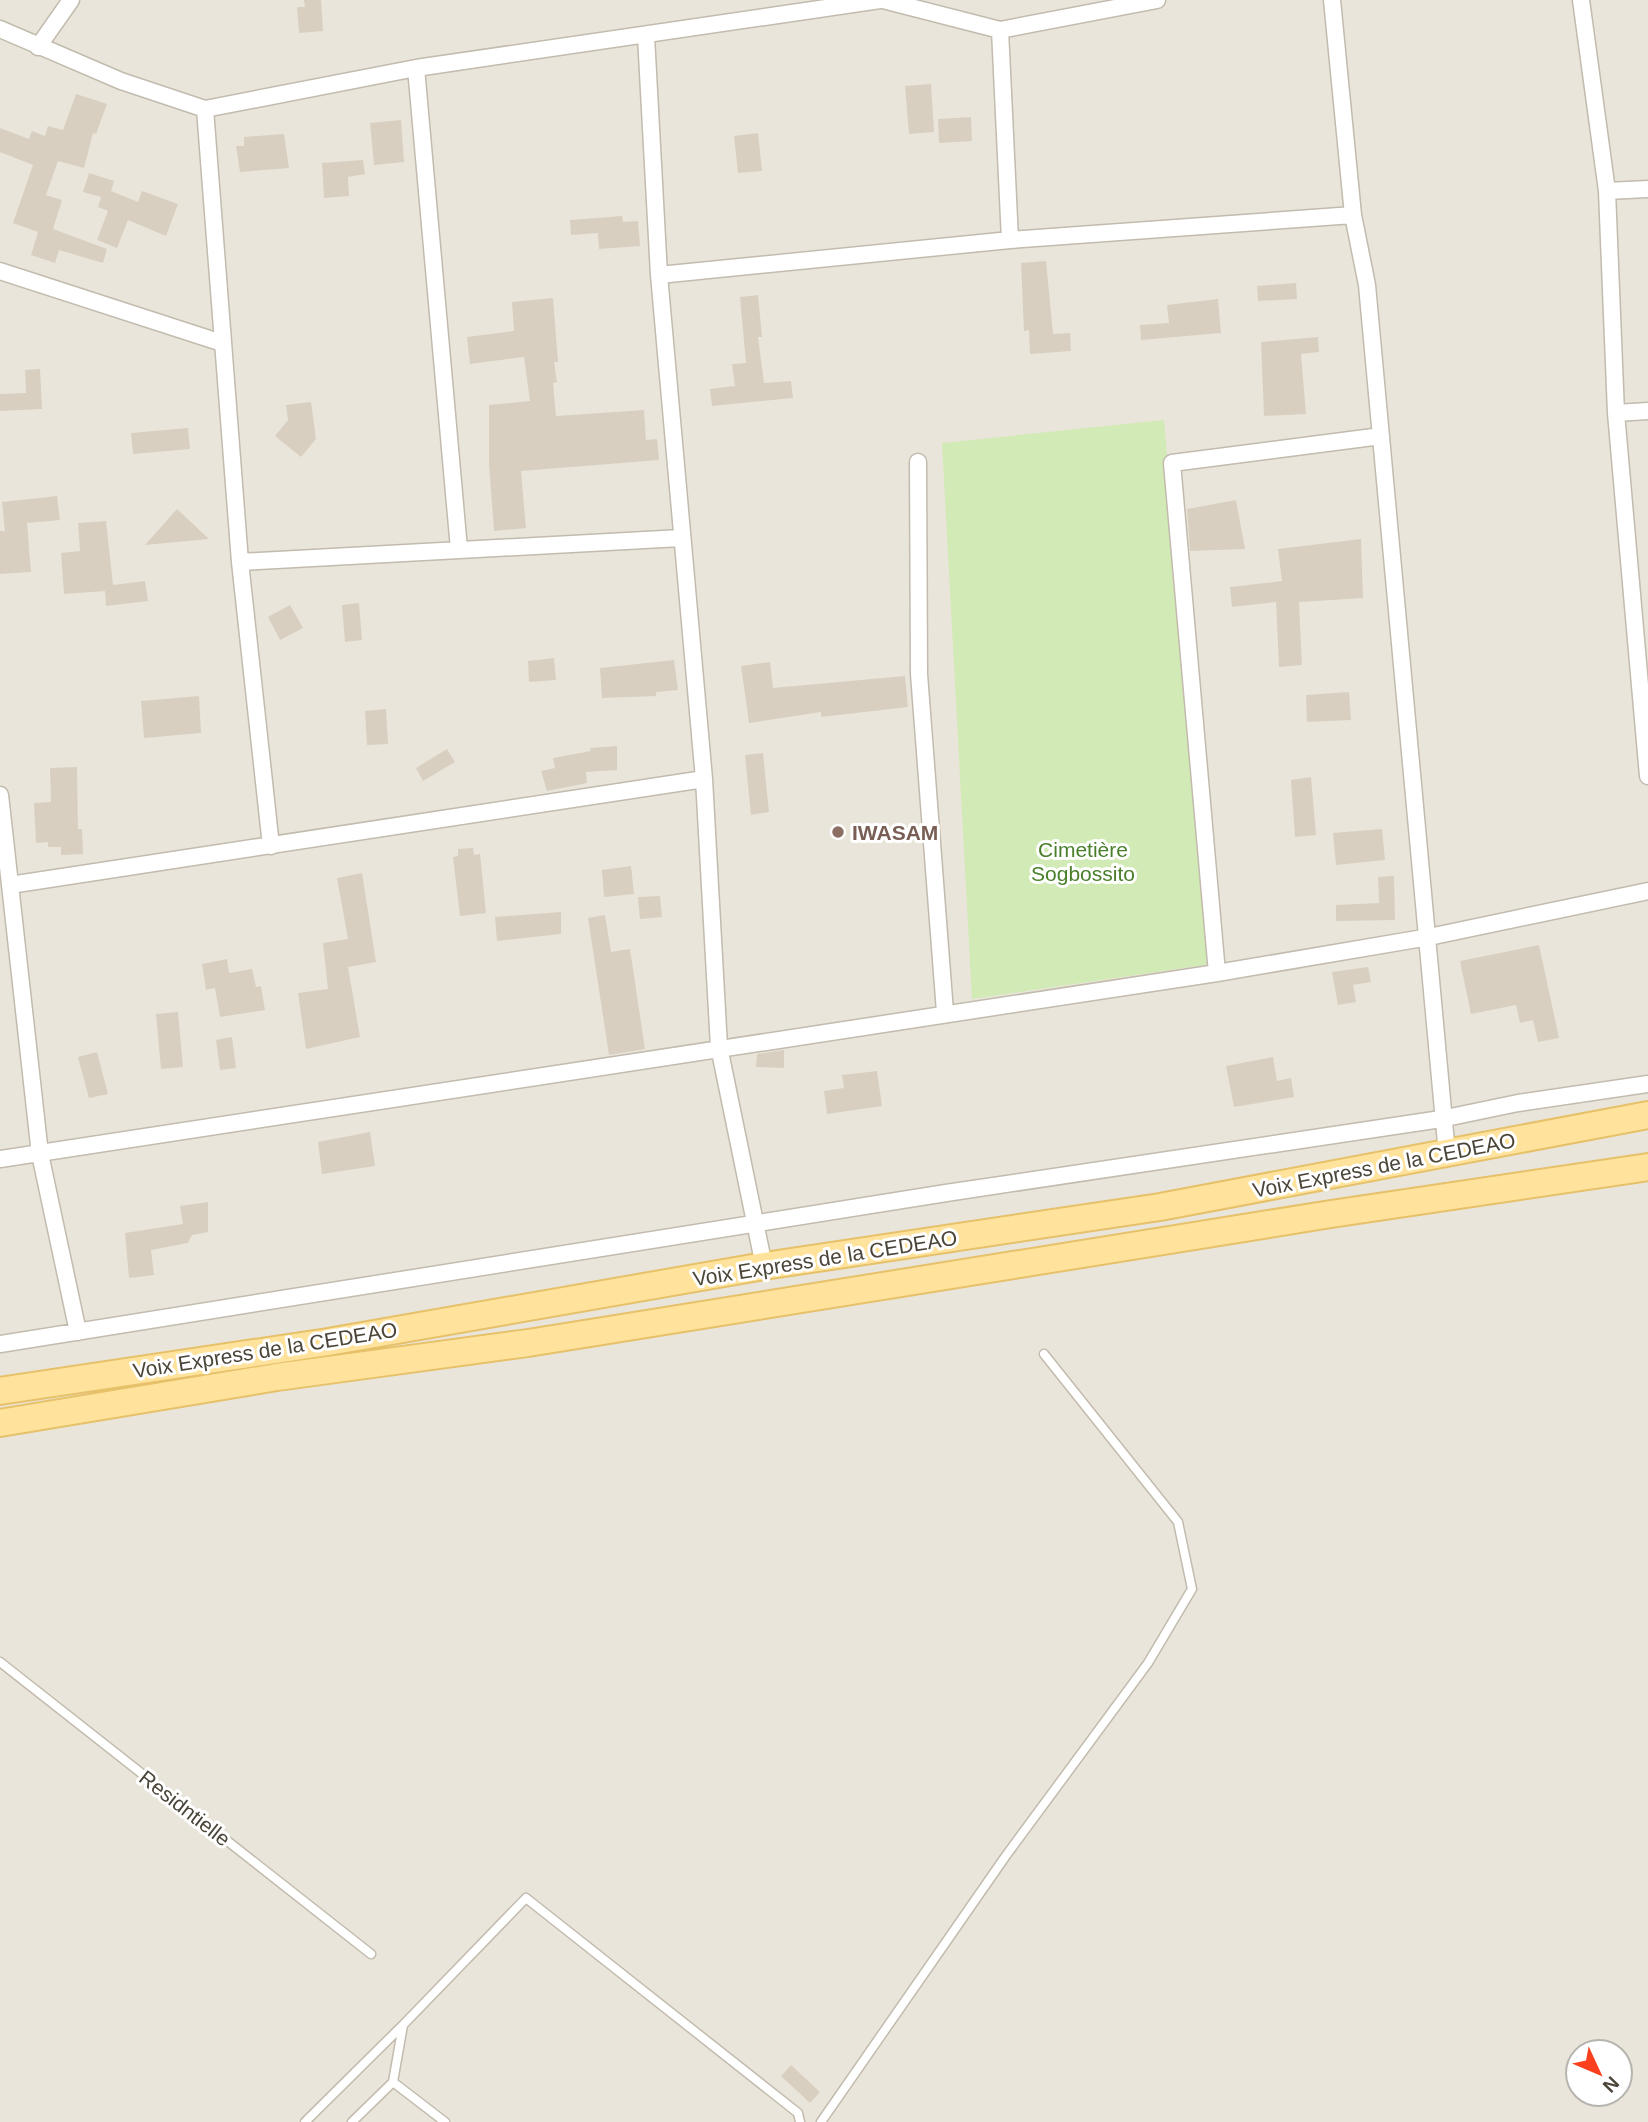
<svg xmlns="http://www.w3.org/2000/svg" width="1648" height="2122" viewBox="0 0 1648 2122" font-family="Helvetica,sans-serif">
  <rect width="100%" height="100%" fill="#f6f3ec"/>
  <path fill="#eae5da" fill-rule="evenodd" d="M0 0H1648V2122H0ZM1578 2052H1620V2094H1578Z"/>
  <path fill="#d2eab5" d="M1164 420 1211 964 972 999 942 443Z"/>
  <path fill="#d8cfc1" d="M304 0H321L323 31 299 33 297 7H305Z
    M931 84 934 132 909 134 905 86Z
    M76 94 107 104 96 134 93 133 84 168 58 161 46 195 62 200 53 229 107 249 103 263 59 250 55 263 31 255 38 232 13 223 33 165 0 152V128L29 139 32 131 45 136 48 126 63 130Z
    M971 117 972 141 939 143 938 119Z
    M401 120 404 162 374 165 370 123Z
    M758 133 762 171 738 173 734 136Z
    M284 134 289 168 240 172 236 146H244V137Z
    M363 160 365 174 348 177 349 196 324 198 322 163Z
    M89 173 114 181 111 191 138 202 142 191 178 204 166 236 128 220 117 248 97 240 108 211 98 207 101 197 83 192Z
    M622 216 623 222 638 221 640 246 599 249 598 233 571 235 570 220Z
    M1046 261 1053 334 1070 333 1071 351 1030 354 1029 330 1024 331 1021 263Z
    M1296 283 1297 299 1258 301 1257 286Z
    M758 295 762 337H758L764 383 791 381 793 398 712 406 710 389 735 386 732 364 746 363 740 297Z
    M553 298 558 362H554L557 382 553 383 556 416 644 410 646 440 657 439 659 460 521 471 526 528 494 531 489 464V405L530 401 524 357 470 364 467 337 514 331 512 302Z
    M1218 299 1221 333 1141 340 1140 325 1169 323 1167 305Z
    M1318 337 1319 352 1301 354 1306 414 1264 416 1261 342Z
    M40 369 42 409 0 411V394L26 393 25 370Z
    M311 402 316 439 301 457 275 436 288 420 286 405Z
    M188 428 190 449 133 454 131 433Z
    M57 496 60 520 27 523 31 572 0 574V531H5L2 502Z
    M1236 500 1245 549 1190 551 1187 509Z
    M177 509 209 539 145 545Z
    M106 521 113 585 145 581 148 601 106 606 105 591 64 594 61 553 80 551 78 523Z
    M1361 539 1363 598 1299 602 1302 665 1279 667 1276 602 1232 607 1230 587 1282 581 1278 549Z
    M359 603 362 640 345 642 342 605Z
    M290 605 303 628 280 640 268 617Z
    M554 658 556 680 529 682 528 661Z
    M674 660 678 690 656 692V696L602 698 600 668Z
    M770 662 773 688 905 676 908 707 821 717V712L749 723 741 666Z
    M1349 692 1351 720 1307 722 1306 695Z
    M199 696 201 733 144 738 141 701Z
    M386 709 388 744 367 745 365 711Z
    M617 746V770L586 772 587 783 547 791 541 771 555 768 553 758 591 751 590 748Z
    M447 749 455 762 423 781 416 768Z
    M763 753 769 812 751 815 745 755Z
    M77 767 78 829H82L83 854 61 855V847H48V842L36 843 34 803 51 802 50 768Z
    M1311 777 1316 835 1295 837 1291 780Z
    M1382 829 1385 860 1336 865 1333 833Z
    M473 848 474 855 480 854 486 913 460 916 453 857 458 856V849Z
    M631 866 634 894 604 897 602 870Z
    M362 873 376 962 348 967 360 1037 306 1049 298 993 328 989 323 943 348 939 337 878Z
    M1394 876 1395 920 1336 921V905L1379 903 1378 877Z
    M660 896 662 917 640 919 638 897Z
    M561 912V934L497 941 495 917Z
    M605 915 611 952 630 949 645 1049 609 1055 588 918Z
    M1539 945 1559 1038 1538 1042 1533 1020 1520 1023 1516 1005 1471 1014 1460 961Z
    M227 959 229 973 252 969 256 987 261 986 265 1010 220 1017 215 988 206 990 202 964Z
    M1368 967 1371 982 1353 985 1356 1002 1338 1005 1332 972Z
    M178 1012 183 1067 161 1069 156 1014Z
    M232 1037 236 1068 220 1070 216 1040Z
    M784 1050V1068L756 1067 757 1054Z
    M97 1052 108 1094 89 1098 78 1057Z
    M1273 1057 1277 1081 1291 1078 1294 1097 1234 1107 1226 1066Z
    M877 1071 882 1106 827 1114 824 1091 844 1088 842 1075Z
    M370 1132 375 1166 322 1174 318 1142Z
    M208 1202V1232L192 1235 188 1243 151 1250 154 1275 129 1278 125 1233 183 1224 180 1206Z
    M791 2065 820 2092 810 2103 781 2076Z"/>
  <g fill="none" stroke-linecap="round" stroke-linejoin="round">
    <g stroke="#c2bbae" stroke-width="11">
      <path id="lane" d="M0 1662 371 1954
        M393 2082 445 2122
        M305 2122 403 2025
        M352 2122 393 2082 403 2025 526 1898 798 2113 800 2122
        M821 2122 1005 1857 1148 1663 1192 1589 1178 1522 1044 1354"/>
    </g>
    <g stroke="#c2bbae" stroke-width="19">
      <path id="street" d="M883 0 1000 30 1157 0
        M1332 0 1353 215 1367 285 1447 1154
        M1581 0 1607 191 1616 413 1648 776
        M0 29 121 81 205 109 416 68 880 0
        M1000 30 1010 240
        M646 36 659 275 704 779 719 1047 764 1266
        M38 47 71 0
        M416 68 459 549
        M205 109 240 562 271 846
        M1607 191 1648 189
        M0 271 222 343
        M659 275 1010 240 1353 215
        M1616 413 1648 411
        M918 462 919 674 945 1012
        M240 562 681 538
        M0 795 40 1154 78 1332
        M10 885 704 779
        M1217 973 1172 463 1381 436
        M0 1159 1217 973 1429 937 1648 891
        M0 1344 946 1193 1441 1119 1518 1103 1648 1084"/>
    </g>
    <g stroke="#e6c16a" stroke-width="30">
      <path id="primary" d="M0 1391 328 1342 764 1266 1160 1207 1648 1115
        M0 1423 277 1377 528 1343 1331 1214 1648 1167"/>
    </g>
    <use href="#lane" stroke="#fff" stroke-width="8"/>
    <use href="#street" stroke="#fff" stroke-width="16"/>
    <use href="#primary" stroke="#ffe39c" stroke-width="26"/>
  </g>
  <circle fill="#8d6e63" stroke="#fff" stroke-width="2.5" cx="838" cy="832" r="7"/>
  <g text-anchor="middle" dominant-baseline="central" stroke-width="6" stroke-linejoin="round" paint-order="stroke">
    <g font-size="21" font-weight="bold" fill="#785e54" stroke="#fff" text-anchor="start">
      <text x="852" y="832">IWASAM</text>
    </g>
    <g font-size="21" fill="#4a7f2a" stroke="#fff">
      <text x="1083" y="849">Cimetière<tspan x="1083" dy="24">Sogbossito</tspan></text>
    </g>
    <g font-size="21" fill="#4b4439" stroke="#fff">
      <text transform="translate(1384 1165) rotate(-11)">Voix Express de la CEDEAO</text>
      <text transform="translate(825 1258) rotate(-9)">Voix Express de la CEDEAO</text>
      <text transform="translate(265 1350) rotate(-9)">Voix Express de la CEDEAO</text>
      <text transform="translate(185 1808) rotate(38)">Residntielle</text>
    </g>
  </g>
  <g transform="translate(1599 2073) rotate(134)"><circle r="33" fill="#ffffff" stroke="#b7b4b0" stroke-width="2"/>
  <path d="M0-5L12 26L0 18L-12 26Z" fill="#fc3f1d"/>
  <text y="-10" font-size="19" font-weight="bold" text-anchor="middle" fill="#4b4439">N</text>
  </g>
</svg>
